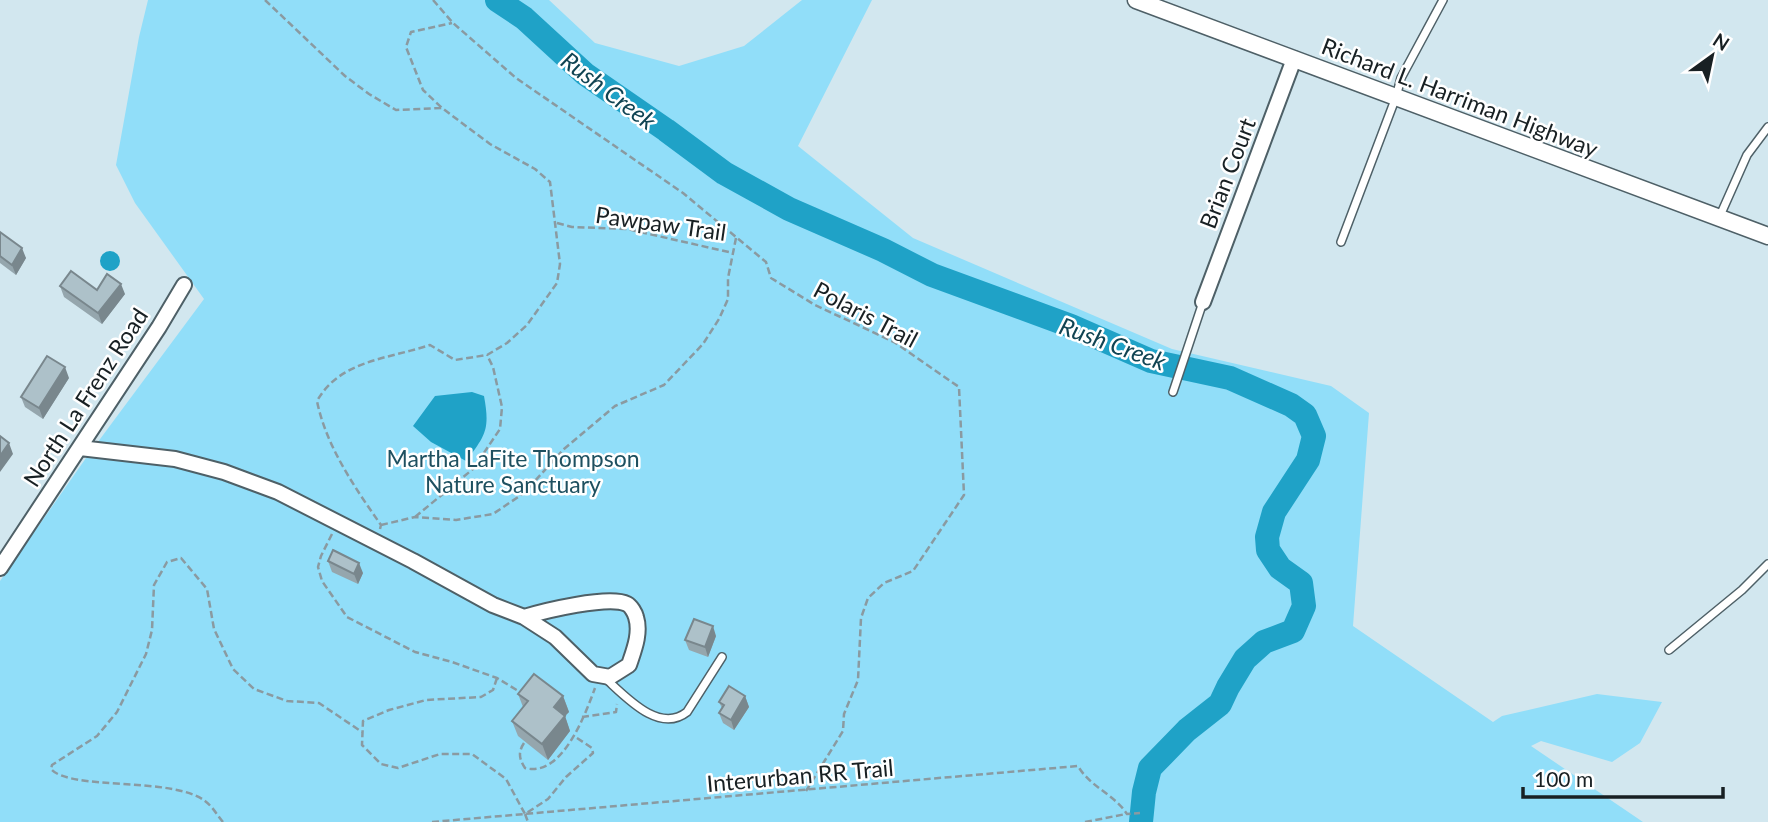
<svg xmlns="http://www.w3.org/2000/svg" width="1768" height="822" viewBox="0 0 1768 822" font-family="Lato,sans-serif">
  <rect width="100%" height="100%" fill="#d2e7ef"/>
  <path fill="#91def9" d="M148 0H549L595 43 679 66 744 46 802 0H872L798 146 913 238 1172 349 1331 386 1369 413 1353 626 1493 722 1502 716 1597 694 1662 702 1640 743 1612 762 1541 741 1531 746 1643 822H0V581L86 458 204 299 135 203 116 165 139 37Z"/>
  <path fill="#1fa2c7" d="M100 261a10 10 0 1 1 20 0a10 10 0 1 1-20 0Z
    M472 392 484 396C490 429 486 435 466 461L431 442 413 426 435 396Z"/>
  <g fill="none" stroke-linecap="round" stroke-linejoin="round">
    <path stroke="#1fa2c7" stroke-width="24" d="M497 0 524 18 585 74 666 130 724 173 789 209 883 250 932 275 1071 326 1151 361 1230 378 1291 405 1305 415 1314 436 1308 460 1274 512 1267 537 1268 550 1280 568 1301 583 1304 606 1293 631 1264 642 1245 659 1228 687 1220 704 1187 730 1150 768 1144 792 1141 822"/>
    <g stroke="#4e6067" stroke-width="10">
      <path id="service" d="M1719 218 1747 155 1768 127
        M1341 242 1396 97 1401 78 1443 0
        M1173 392 1203 302
        M1669 650 1742 590 1768 564
        M605 678C626 697 659 734 687 712L722 657"/>
    </g>
    <g stroke="#4e6067" stroke-width="18">
      <path id="minor" d="M1203 302 1294 59
        M80 448 175 459 224 472 278 492 413 561 493 605 524 617 555 637 593 674 610 677 629 665C634 650 641 633 636 617 635 613 631 606 627 604 609 595 544 611 524 617
        M0 568 159 327 184 285"/>
    </g>
    <g stroke="#4e6067" stroke-width="19">
      <path id="tertiary" d="M1136 0 1768 236"/>
    </g>
    <path stroke="#8a9aa1" stroke-width="2.5" stroke-dasharray="7 3.5" stroke-linecap="butt" d="M265 0 345 76 369 94 396 110 442 108
      M433 0 453 23 516 78 683 193 766 262 771 278 815 305 894 342 959 387 964 495 913 571 884 583 868 598 861 618 858 680 844 714 843 731 806 791
      M557 223 572 227 627 229 733 253
      M415 517 473 469 500 429 502 407 493 367 487 355
      M381 525 415 517 456 520 493 514 524 493 564 449 615 406 664 385 703 344 719 319 728 299V278L736 238
      M380 529 381 525C355 488 326 446 317 401 340 360 388 359 430 345L455 360 487 355 507 343 527 325 557 283 560 264 550 182 535 169 490 144 442 108 423 90 406 47 411 32 452 23
      M332 534 321 556 318 567 322 581 347 617 415 652 452 662 497 678 520 692
      M497 678 493 690 481 697 426 700 389 710 363 721 362 745 381 764 398 768 440 754H472L506 779 525 814 548 799 566 777 593 753 592 748 574 736
      M582 717 616 712 617 704
      M524 743C518 752 519 759 525 768 562 778 585 715 595 688
      M525 814 528 822
      M223 822C217 815 213 807 205 801 172 776 70 791 51 769L52 765 97 736 117 712 146 654 152 630 154 585 167 562 181 558 207 589 214 629 233 669 254 689 287 701 319 703 362 732
      M432 822 1078 766C1090 787 1114 794 1127 814L1140 813
      M1085 822 1126 814"/>
    <use href="#service" stroke="#fff" stroke-width="7"/>
    <use href="#minor" stroke="#fff" stroke-width="14"/>
    <use href="#tertiary" stroke="#fff" stroke-width="16"/>
  </g>
  <path fill="#95a6ad" d="M0 232 26 258 16 275 0 263Z
    M60 286 97 290 125 294 102 324 64 297Z
    M69 378 43 419 25 407 21 397Z
    M328 561 363 573 358 584 332 572Z
    M716 636 708 657 689 650 685 640Z
    M518 694 563 696 569 712 565 716 570 731 548 760 518 736 512 721 523 707Z
    M745 696 749 707 734 730 723 723 719 713 722 708 719 702Z"/>
  <path fill="#79878d" d="M22 248 26 258 16 275 12 265Z
    M121 284 125 294 102 324 98 313Z
    M65 367 69 378 43 419 39 408Z
    M9 443 13 454 0 472V456Z
    M359 563 363 573 358 584 354 574Z
    M713 626 716 636 708 657 705 647Z
    M563 696 569 712 565 716 570 731 548 760 542 744 554 707Z
    M745 696 749 707 734 730 731 720Z"/>
  <path fill="#adc1c9" stroke="#79878d" stroke-width="2" d="M0 232 22 248 12 265 0 256Z
    M71 271 97 290 107 274 121 284 98 313 60 286Z
    M47 356 65 367 39 408 21 397Z
    M0 436 9 443 0 456Z
    M333 550 359 563 354 574 328 561Z
    M694 619 713 626 705 647 685 640Z
    M534 674 563 696 554 707 565 716 542 744 512 721 528 701 518 694Z
    M729 686 745 696 731 720 719 713 724 705 719 702Z"/>
  <g text-anchor="middle" dominant-baseline="central" stroke-width="5" stroke-linejoin="round" paint-order="stroke">
    <g font-size="23" fill="#182023" stroke="#fff">
      <text transform="translate(1460 97) rotate(21)">Richard L. Harriman Highway</text>
      <text transform="translate(1227 173) rotate(-69)">Brian Court</text>
      <text transform="translate(661 223) rotate(8)">Pawpaw Trail</text>
      <text transform="translate(866 314) rotate(28)">Polaris Trail</text>
      <text transform="translate(85 397) rotate(-57)">North La Frenz Road</text>
      <text transform="translate(800 775) rotate(-5)">Interurban RR Trail</text>
    </g>
    <g font-size="23" fill="#1e5060" stroke="#fff">
      <text x="513" y="458">Martha LaFite Thompson<tspan x="513" dy="26">Nature Sanctuary</tspan></text>
    </g>
    <g font-size="24" font-style="italic" fill="#104453" stroke="#fff">
      <text transform="translate(609 90) rotate(37)">Rush Creek</text>
      <text transform="translate(1113 343) rotate(20)">Rush Creek</text>
    </g>
  </g>
  <g transform="translate(1712 56) rotate(33)" stroke="#ffffff" stroke-width="5" paint-order="stroke">
  <path d="M0-5L12 26L0 18L-12 26Z" fill="#182023"/>
  <text y="-10" font-size="19" font-weight="bold" text-anchor="middle" fill="#182023">N</text>
  </g>
  <path d="M1523 787v10h200v-10" fill="none" stroke="#182023" stroke-width="3.5"/>
  <text x="1534" y="787" font-size="21" fill="#182023" stroke="#ffffff" stroke-width="5" paint-order="stroke">100 m</text>
</svg>
